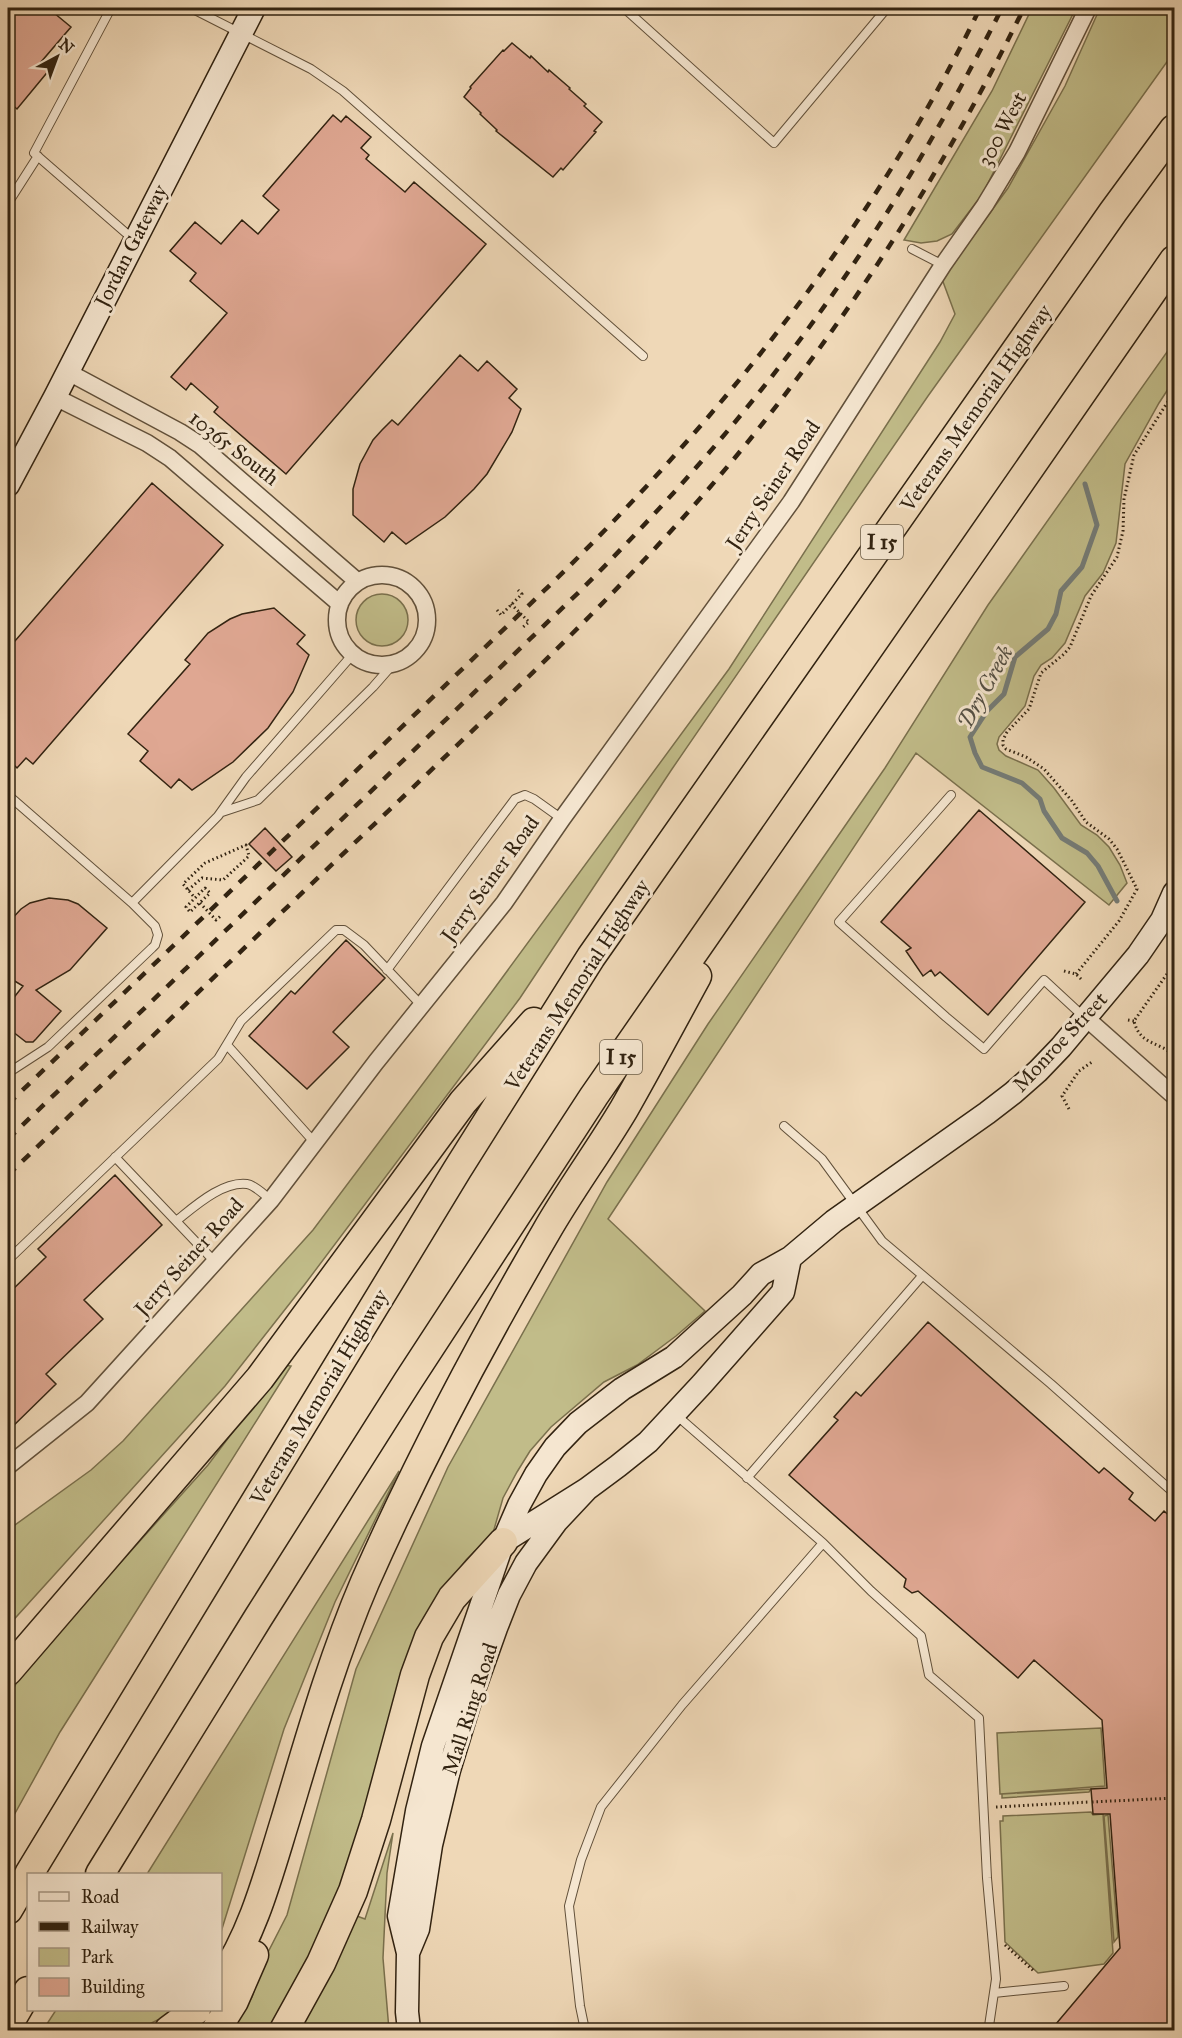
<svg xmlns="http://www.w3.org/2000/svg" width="1182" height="2038" viewBox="0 0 1182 2038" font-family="'IM FELL Great Primer',serif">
  <rect width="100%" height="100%" fill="#efd8b7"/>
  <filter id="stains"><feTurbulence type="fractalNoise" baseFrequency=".00333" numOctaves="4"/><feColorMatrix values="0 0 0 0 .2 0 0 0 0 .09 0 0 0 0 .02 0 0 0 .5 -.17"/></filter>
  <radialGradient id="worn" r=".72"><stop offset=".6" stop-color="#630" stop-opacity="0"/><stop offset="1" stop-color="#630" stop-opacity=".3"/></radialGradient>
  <path fill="#c1bc89" stroke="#7a704d" stroke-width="1.5" d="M1032 8H1076L982 195 952 234 937 241 921 243 904 240 992 91Z
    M1100 8H1174V52L928 396 672 769 520 998 305 1284 225 1386 8 1626V1530L91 1470 123 1441 313 1230 491 993 729 669 940 342 955 314 942 279 1008 188 1065 86Z
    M1174 342V380L1159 403 1125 464 1116 543 1103 573 1085 596 1065 643 1052 658 1041 665 1034 676 1025 706 999 737 997 744 999 750 1006 756 1038 770 1054 788 1081 825 1097 835 1109 847 1120 865 1127 883 1109 905 916 753 608 1219 705 1311 676 1336 637 1365 604 1382 551 1427 530 1451 517 1472 503 1498 493 1533 466 1560 443 1590 335 1906 272 2030H232L252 1997 262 1964 287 1915 356 1669 448 1467 607 1182 708 1024 885 768 988 605Z
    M356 620a26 26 0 1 1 52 0a26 26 0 1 1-52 0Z
    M283 1365 291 1366 60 1732 8 1826V1697L25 1669 208 1465Z
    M399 1471 335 1602 284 1729 221 1932 220 1874H147Z
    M1101 1728 1105 1786 1000 1794 997 1733Z
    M1091 1789 1089 1792 1002 1798V1794Z
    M1091 1812 1093 1815 1103 1814 1113 1953 1104 1964 1038 1973 1005 1942 1000 1821H1003V1816Z
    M1108 1815 1118 1937 1114 1942 1104 1816Z
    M393 1833 387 1873 383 1958 389 2030H296L354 1915 365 1919Z
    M56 2010H171L166 2016 137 2030H43Z"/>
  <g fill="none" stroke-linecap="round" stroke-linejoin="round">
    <path stroke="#747b76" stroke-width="5" d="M1085 484 1097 525 1082 567 1061 591 1056 614 1048 629 1015 657 1004 694 987 711 970 737 975 753 982 767 1022 783 1040 799 1044 811 1062 838 1087 853 1098 866 1117 901
      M1172 989 1174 992"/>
  </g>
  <path fill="#dfa792" stroke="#322311" stroke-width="1.5" d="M8 8H48L71 27 41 62 50 69 17 109 8 101Z
    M512 43 530 58 531 56 548 72 549 70 570 88 569 89 586 104 584 106 602 122 594 131 596 132 563 170 561 168 553 177 496 131 497 130 480 114 481 113 464 97 471 88 470 87 503 50 504 51Z
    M333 115 341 122 346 116 371 137 361 148 369 155 366 159 405 192 414 182 486 244 286 474 214 412 218 407 191 383 186 390 171 377 227 313 190 281 196 273 170 251 195 222 221 244 242 220 258 234 279 210 263 196Z
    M460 355 478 371 487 361 517 389 509 398 521 409 512 432 487 474 474 489 445 517 406 544 392 532 384 542 353 515V489L360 464 373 440 382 430 392 420 398 425Z
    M152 483 223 545 33 764 26 758 17 768 8 759V649Z
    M274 608 305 635 297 644 309 655 293 692 268 728 233 762 192 790 179 779 171 788 140 761 148 751 128 734 190 664 185 660 208 633 230 619 242 614Z
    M979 810 1085 902 988 1015 940 972 935 976 931 970 923 976 906 951 911 948 881 922Z
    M265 828 292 857 276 871 249 844Z
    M49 898 68 900 78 904 107 928 70 970 36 990 61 1011 36 1039 33 1042H26L8 1028V1005L23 986 8 977V923L21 909 30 903Z
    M346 940 385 978 333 1032 349 1047 307 1089 249 1036 291 991 295 994Z
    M115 1175 162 1225 84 1300 103 1319 46 1374 56 1384 8 1431V1294L46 1257 38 1249Z
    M928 1322 1099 1473 1104 1468 1109 1472 1133 1493 1129 1499 1155 1521 1164 1511 1174 1520V2031H1050L1120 1948 1110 1814H1093L1091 1789 1107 1788 1102 1720 1034 1660 1018 1678 918 1591 912 1593 904 1587 906 1579 789 1475 838 1420 834 1417 856 1392 861 1396Z"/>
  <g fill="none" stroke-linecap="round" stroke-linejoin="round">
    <g stroke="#61503a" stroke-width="10">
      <path id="lane" d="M111 8 34 153 134 240
        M191 8 311 69 343 91 643 356
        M624 8 774 143 887 8
        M8 203 38 156
        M912 249 943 265
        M8 795 132 903 155 926 158 935 155 945 152 948 48 1047 8 1073
        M951 795 839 922 946 1017 984 1049 1044 980 1085 1018
        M222 812 258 800 373 687 394 663
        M132 903 218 816 246 777 353 654
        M387 970 515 799 525 795 534 799 562 819
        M227 1045 315 1143
        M784 1126 822 1159 882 1241 1051 1384 1174 1493
        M115 1157 215 1262
        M176 1221C194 1207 222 1181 247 1184 255 1185 264 1195 271 1200
        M8 1260 218 1059 241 1021 336 930H344L364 945 422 1006
        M675 1414 823 1543 871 1591 921 1636 929 1675 979 1718 987 1878 996 1979 989 2026 985 2030
        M747 1478 922 1276
        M994 1993 1064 1986
        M585 2030 580 2006 569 1906 581 1860 601 1807 682 1705 823 1543"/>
    </g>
    <g stroke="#61503a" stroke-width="19">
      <path id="street" d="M68 372 180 432 200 445 358 582
        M55 397 147 443 170 458 340 604
        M337 620a45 45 0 1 1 90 0a45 45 0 1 1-90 0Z
        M1086 1018 1174 1096
        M8 1466 87 1403 271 1200 376 1062 504 903 562 819 791 502 943 265 985 205 1017 152 1088 8"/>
    </g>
    <g stroke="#322311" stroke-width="25">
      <path id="secondary" d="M8 485 55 397 254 8
        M503 1542 587 1489 618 1466 648 1442 702 1384 783 1292 790 1258
        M408 1953 418 1929 431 1845 449 1770 471 1698 496 1628 509 1595 526 1563 556 1522 587 1489
        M409 2030 407 2012 408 1953 399 1916 417 1811 433 1746 503 1542 519 1505 536 1474 555 1447 578 1423 622 1389 674 1357 742 1295 761 1274 790 1258 834 1221 987 1113 1013 1093 1038 1071 1061 1047 1138 955 1162 920 1174 893"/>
    </g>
    <g stroke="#322311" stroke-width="31">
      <path id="highway" d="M8 1671 260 1378 463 1102 534 1022
        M29 1874 457 1170 591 957 1113 212 1174 129
        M100 1874 258 1618 408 1381 594 1096 1174 260
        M8 1910 28 1876
        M220 1982C253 1934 268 1876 285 1821 309 1741 332 1659 365 1582 418 1462 480 1345 546 1232 570 1190 599 1151 624 1109 649 1065 673 1020 697 976
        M14 2015 28 1991
        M169 2030 196 2010
        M216 2030 234 2001 254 1955
        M284 2030 321 1963 353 1891 376 1820 415 1675 429 1637 452 1598 503 1542"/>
    </g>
    <path stroke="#322311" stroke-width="3" stroke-dasharray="1.5 3" stroke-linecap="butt" d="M511 604 529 622 522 628
      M497 610 501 615 522 594 518 590
      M205 888 210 893 190 912 186 907Z
      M188 890 202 878 223 880 249 856 246 845 205 863 183 884 195 898
      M200 903 216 920 222 915
      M1064 971 1076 974 1081 979
      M1076 974 1119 921 1137 889 1117 849 1109 839 1086 822 1072 801 1044 769 1026 757 1006 749 1003 745V740L1007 732 1029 709 1041 673 1064 654 1070 647 1091 596 1117 557 1123 531 1124 499 1134 455 1174 392
      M1167 974 1134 1021C1140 1046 1160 1041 1174 1056
      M1128 1020 1134 1021
      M1069 1109 1062 1096 1079 1071 1092 1062
      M1092 1802 1174 1798
      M996 1807 1089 1802
      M1005 1945 1034 1971"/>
    <use href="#lane" stroke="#f5e6d0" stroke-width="8"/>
    <use href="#street" stroke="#f5e6d0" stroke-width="16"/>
    <use href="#secondary" stroke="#f5e6d0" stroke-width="22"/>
    <use href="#highway" stroke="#efd8b7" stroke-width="28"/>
    <path stroke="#322311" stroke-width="4.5" stroke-dasharray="10 10" stroke-linecap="butt" d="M8 1104 550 585C722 418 875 225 980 8
      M8 1139 579 592C646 525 710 455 769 380 860 265 936 139 1002 8
      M8 1175C139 1049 271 922 404 796 522 683 643 571 747 443 856 308 948 162 1024 8"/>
  </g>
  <g text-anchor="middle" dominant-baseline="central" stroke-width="6" stroke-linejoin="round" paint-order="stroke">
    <g fill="#f5e6d0" stroke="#6c5e4a" stroke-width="1.5">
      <rect x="861" y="525" width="42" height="34" rx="4.5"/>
      <rect x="600" y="1040" width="42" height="34" rx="4.5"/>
    </g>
    <g font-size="20" font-weight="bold" fill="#322311">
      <text x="882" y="542">I 15</text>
      <text x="621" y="1057">I 15</text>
    </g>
    <g font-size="21" fill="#322311" stroke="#f5e6d0">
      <text transform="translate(1002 129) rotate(-62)">300 West</text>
      <text transform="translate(131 246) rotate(-63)">Jordan Gateway</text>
      <text transform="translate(976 408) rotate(-55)">Veterans Memorial Highway</text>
      <text transform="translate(234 448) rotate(38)">10365 South</text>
      <text transform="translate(773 485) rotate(-56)">Jerry Seiner Road</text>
      <text transform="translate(490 879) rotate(-54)">Jerry Seiner Road</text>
      <text transform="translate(577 985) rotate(-57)">Veterans Memorial Highway</text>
      <text transform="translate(1060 1042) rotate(-47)">Monroe Street</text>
      <text transform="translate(189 1257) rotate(-48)">Jerry Seiner Road</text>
      <text transform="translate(319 1397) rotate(-59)">Veterans Memorial Highway</text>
      <text transform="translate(470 1709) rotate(-72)">Mall Ring Road</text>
    </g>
    <g font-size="22" font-style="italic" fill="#534f44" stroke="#f5e6d0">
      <text transform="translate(985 687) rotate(-61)">Dry Creek</text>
    </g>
  </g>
  <rect width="1182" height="2038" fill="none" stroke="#efd8b7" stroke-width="30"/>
  <rect x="9" y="9" width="1164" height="2020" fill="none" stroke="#322311" stroke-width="3"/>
  <rect x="15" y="15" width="1152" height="2008" fill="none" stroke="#322311" stroke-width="1.5"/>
  <rect x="27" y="1873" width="195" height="138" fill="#f5e6d0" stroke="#a79884" stroke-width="1.5"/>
  <rect x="39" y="1892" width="30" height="9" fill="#f5e6d0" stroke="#a79884" stroke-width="1.5"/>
  <text x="81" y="1903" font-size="18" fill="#322311">Road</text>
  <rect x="39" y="1922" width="30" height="9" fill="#322311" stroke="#a79884" stroke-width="1.5"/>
  <text x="81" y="1933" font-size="18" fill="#322311">Railway</text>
  <rect x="39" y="1948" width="30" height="18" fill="#c1bc89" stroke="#a79884" stroke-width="1.5"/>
  <text x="81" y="1963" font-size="18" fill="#322311">Park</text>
  <rect x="39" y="1978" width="30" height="18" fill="#dfa792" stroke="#a79884" stroke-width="1.5"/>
  <text x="81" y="1993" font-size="18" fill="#322311">Building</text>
  <g transform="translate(57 57) rotate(41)" stroke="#f5e6d0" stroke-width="4.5" paint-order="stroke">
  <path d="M0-4.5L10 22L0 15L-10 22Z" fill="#322311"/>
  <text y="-9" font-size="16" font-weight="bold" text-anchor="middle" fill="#322311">N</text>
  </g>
  <rect width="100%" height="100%" filter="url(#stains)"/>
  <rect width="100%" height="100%" fill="url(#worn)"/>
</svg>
